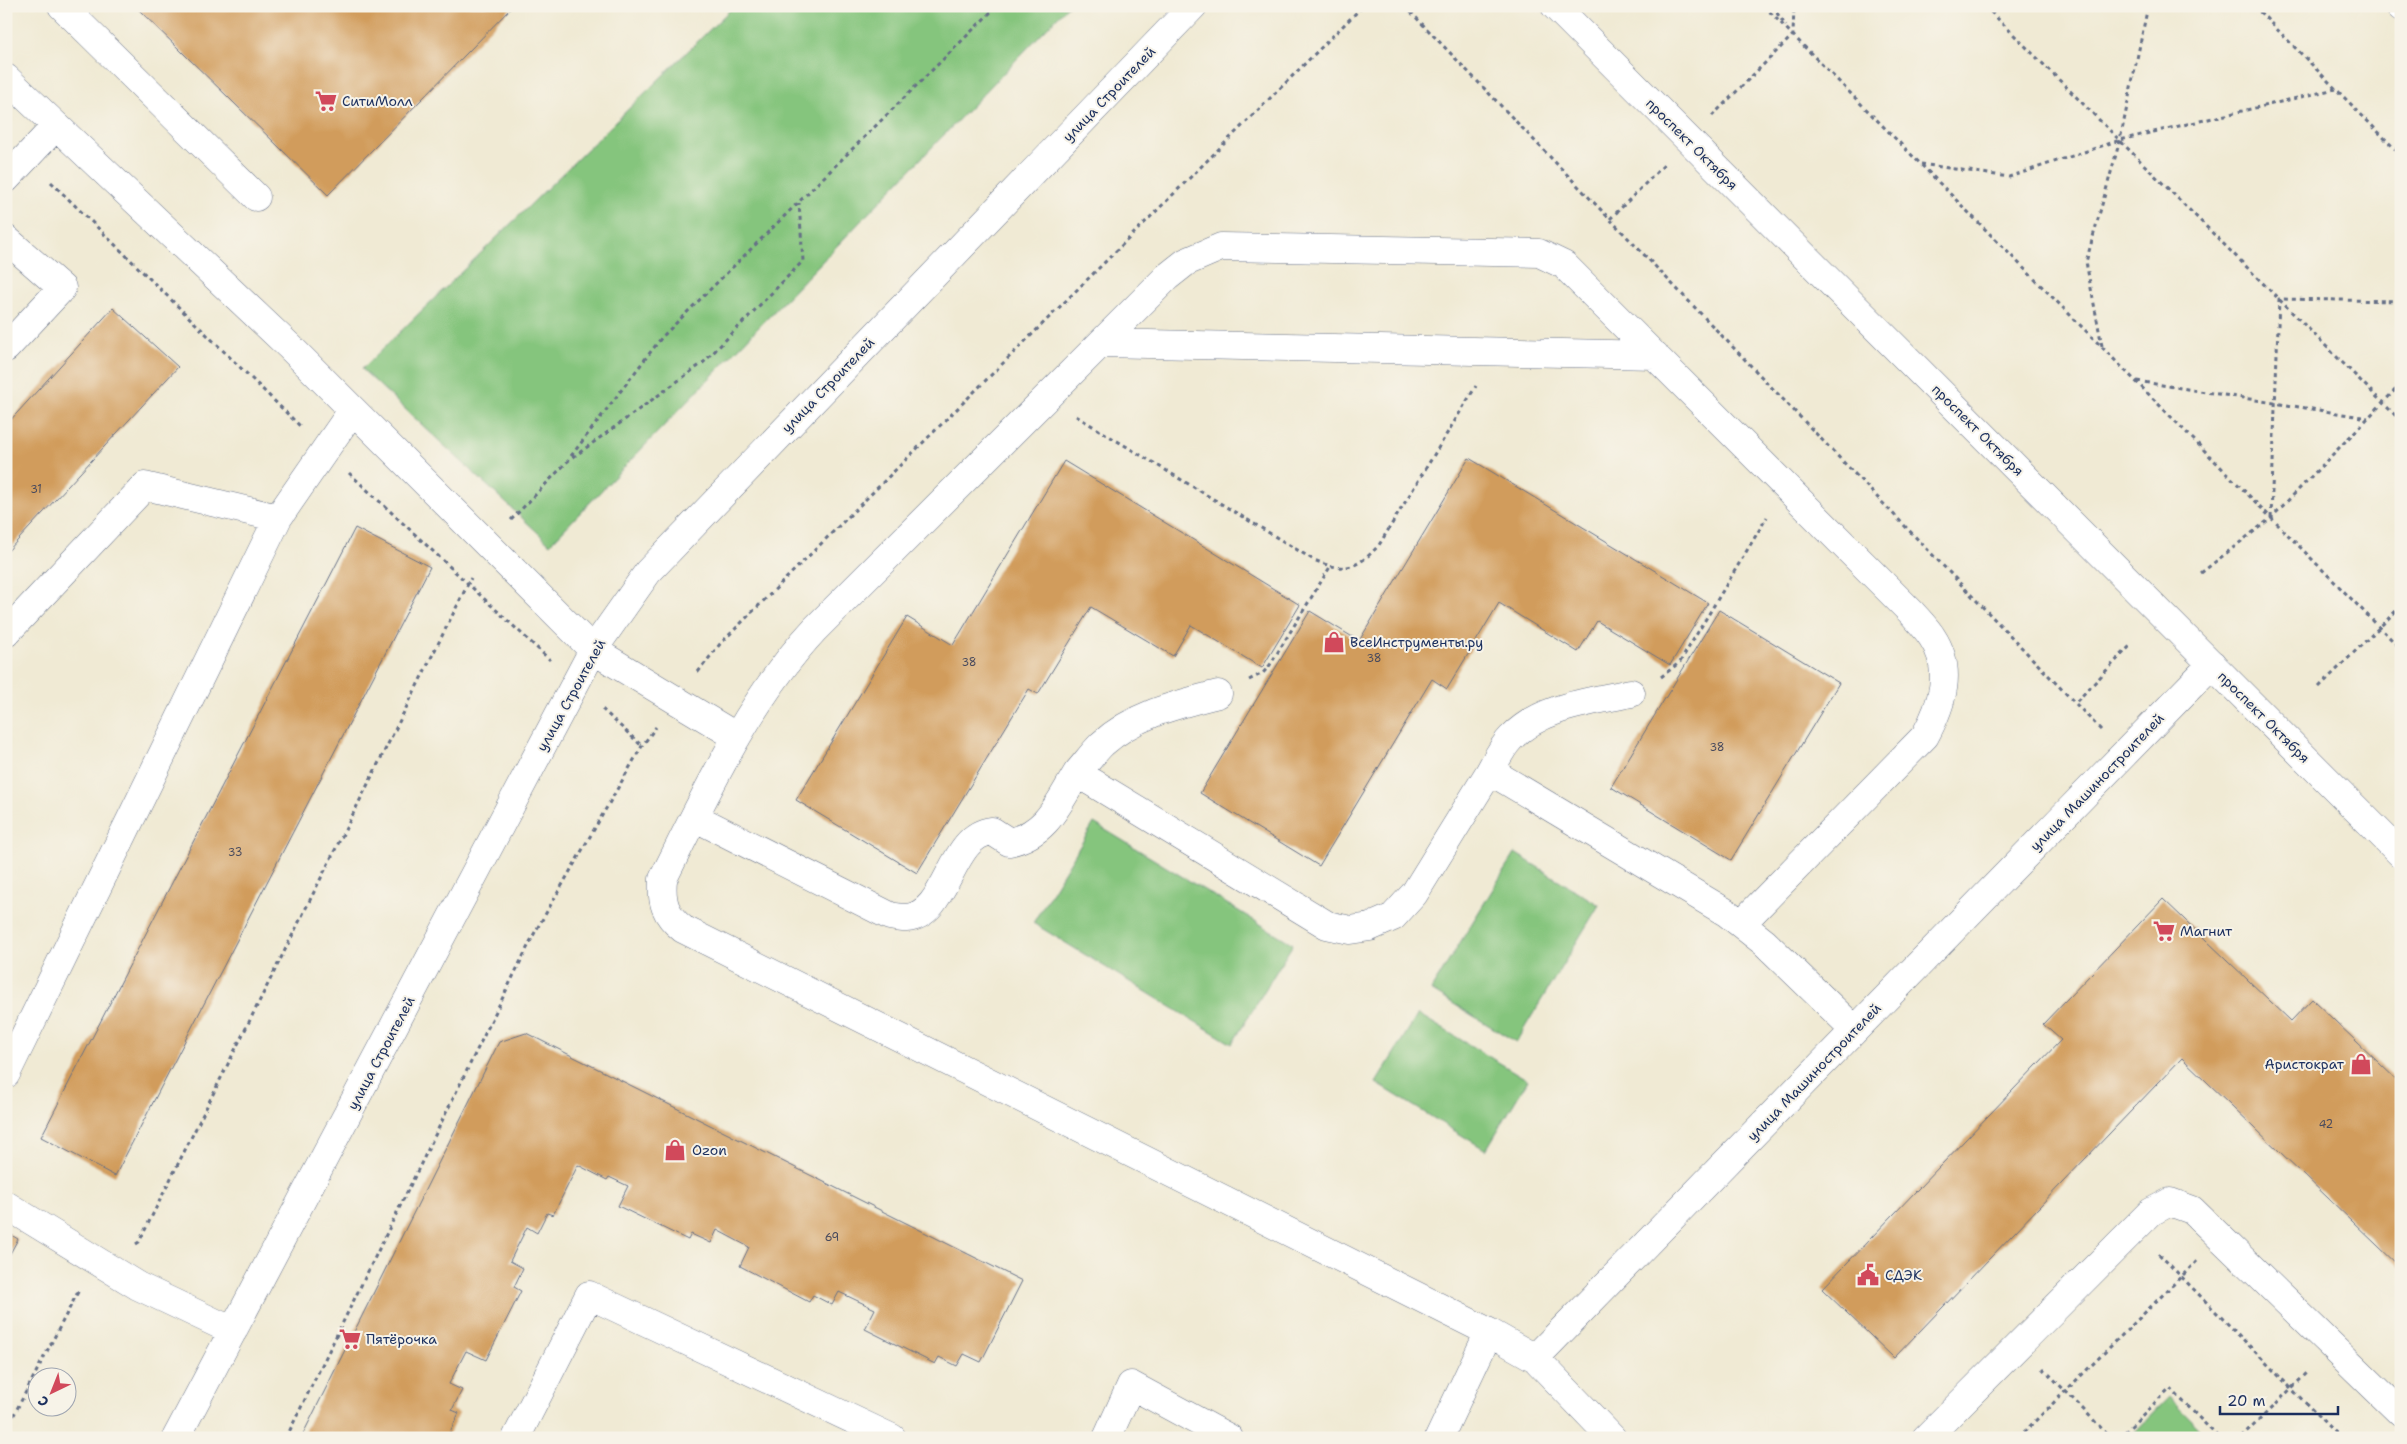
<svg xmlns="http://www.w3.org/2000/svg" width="2407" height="1444" viewBox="0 0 2407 1444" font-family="'Shantell Sans',sans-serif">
  <rect width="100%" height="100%" fill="#f7f3e8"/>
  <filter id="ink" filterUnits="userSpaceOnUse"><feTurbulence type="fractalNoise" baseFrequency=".02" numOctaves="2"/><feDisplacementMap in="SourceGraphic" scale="10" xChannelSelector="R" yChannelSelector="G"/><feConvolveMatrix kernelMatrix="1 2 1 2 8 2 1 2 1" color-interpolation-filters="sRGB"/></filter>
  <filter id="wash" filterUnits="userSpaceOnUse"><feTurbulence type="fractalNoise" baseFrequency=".0096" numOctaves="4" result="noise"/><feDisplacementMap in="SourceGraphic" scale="20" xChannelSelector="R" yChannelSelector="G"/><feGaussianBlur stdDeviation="1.12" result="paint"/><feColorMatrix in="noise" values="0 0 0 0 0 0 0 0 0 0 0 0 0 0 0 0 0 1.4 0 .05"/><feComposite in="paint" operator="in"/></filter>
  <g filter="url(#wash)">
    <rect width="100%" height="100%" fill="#f0ead4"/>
    <path fill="#85c57d" stroke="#507a6e" d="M734 6H1068L550 544 362 369Z
      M1094 823 1293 944 1232 1044 1033 923Z
      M1515 853 1599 905 1516 1042 1431 990Z
      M1418 1014 1528 1080 1486 1150 1376 1083Z
      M2169 1397 2210 1438H2129Z"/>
    <g id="blocks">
      <path fill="#d19c5b" d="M135 6H513L328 195Z
        M113 308 178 367 6 553V425Z
        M1469 458 1708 603 1670 665 1597 621 1578 652 1499 603 1447 689 1432 679 1319 866 1200 793 1310 611 1359 641Z
        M1064 461 1300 605 1262 668 1191 625 1173 656 1091 607 1038 694 1029 689 917 873 796 800 907 617 953 645Z
        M355 528 430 567 115 1176 41 1137Z
        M1719 610 1839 683 1731 860 1611 787Z
        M2163 899 2291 1021 2312 999 2401 1084V1268L2182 1058 1894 1358 1822 1289 2061 1040 2043 1024Z
        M526 1033 1022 1281 981 1362 964 1354 957 1366 939 1357 935 1364 865 1329 875 1309 839 1292 832 1305 813 1295 809 1302 740 1266 749 1247 717 1230 711 1243 691 1234 688 1240 618 1206 628 1186 609 1177 607 1180 578 1165 553 1215 547 1213 537 1233 527 1227 510 1261 523 1268 514 1287 521 1291 486 1360 466 1351 449 1384 462 1390 452 1410 459 1413 447 1438H301L499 1042Z
        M6 1232 18 1239 6 1261Z"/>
    </g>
  </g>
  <g filter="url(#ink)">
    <use href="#blocks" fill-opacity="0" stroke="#667087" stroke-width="1"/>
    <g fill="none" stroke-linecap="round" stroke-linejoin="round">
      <g stroke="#667087" stroke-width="29">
        <path id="minor" d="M62 6 256 197
          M1555 6 2401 854
          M2400 6 2401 7
          M6 78 290 347 593 650 737 737
          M6 179 56 126
          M6 239 62 288 6 348
          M1101 343 1655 355
          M6 633 145 486 278 518
          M1631 693C1590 702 1542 706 1511 738 1502 747 1496 760 1490 771L1727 913 1765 943 1855 1030
          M1077 773C1085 764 1093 753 1102 744 1135 714 1176 705 1218 694
          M694 817 890 916C895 917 901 918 906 918 949 915 949 835 992 831L1009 842C1047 834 1058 804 1077 773L1327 925 1350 930 1370 927 1393 917 1414 894 1490 771
          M6 1074 278 518 352 411
          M6 1205 138 1286 233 1331
          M1489 1332 683 929C665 915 661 902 663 879 706 793 749 700 815 629L1167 277 1186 262 1221 247 1539 253 1564 265 1912 613C1919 621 1927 629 1932 637 1954 670 1942 705 1925 736L1741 924
          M1535 1358 1612 1438
          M176 1438 593 650 648 572 1193 6
          M516 1438 589 1295 892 1438
          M1107 1438 1131 1385 1229 1438
          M1439 1438 1489 1332 1535 1358 2212 664
          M1926 1438 2151 1212 2170 1202 2192 1210 2401 1413"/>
      </g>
      <path stroke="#667087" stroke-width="3" stroke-dasharray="4 4" stroke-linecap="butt" d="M1405 6 2075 703
        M1764 6 2401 649
        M1772 6 1786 26
        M1985 6 2401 421
        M2254 6 2401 155
        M1712 116 1793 35 1794 6
        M1921 164 2009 177 2120 140 2335 89
        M51 182 300 426
        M1610 219 1664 165
        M2102 346 2086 262 2120 140 2148 6
        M2137 381 2368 418
        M1076 416 1314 560C1345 573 1357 569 1379 545L1476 386
        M571 456 662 337 997 6
        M349 473 550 660
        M2271 518 2279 299 2401 301
        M511 520 568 461 704 362 803 261 799 203
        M2201 573 2271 518 2401 384
        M698 672 720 644 1363 6
        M1661 677 1680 662 1767 517
        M1249 680 1263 673 1270 665 1330 567
        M2319 687 2401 606
        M602 709 642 746
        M2101 730 2075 703 2131 645
        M136 1244 139 1242 471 578
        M2159 1254 2340 1438
        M2043 1368 2111 1438
        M6 1430 79 1290
        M558 1434 566 1438
        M286 1438 534 934 642 746 656 727
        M2018 1438 2197 1261
        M2119 1438 2170 1388 2219 1438
        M2241 1438 2308 1372"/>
      <use href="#minor" stroke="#fff" stroke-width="28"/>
    </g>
  </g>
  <defs>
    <g id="supermarket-bare" transform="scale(1.725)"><path d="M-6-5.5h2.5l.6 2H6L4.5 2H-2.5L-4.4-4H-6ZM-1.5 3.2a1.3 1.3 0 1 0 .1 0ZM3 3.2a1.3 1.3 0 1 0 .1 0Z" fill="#d1495b" stroke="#f7f3e8" stroke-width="2.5" paint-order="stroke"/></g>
    <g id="shop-bare" transform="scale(1.725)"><path d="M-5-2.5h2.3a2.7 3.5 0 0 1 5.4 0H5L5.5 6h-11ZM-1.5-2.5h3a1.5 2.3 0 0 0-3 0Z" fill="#d1495b" stroke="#f7f3e8" stroke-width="2.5" paint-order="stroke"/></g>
    <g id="civic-bare" transform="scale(1.725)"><path d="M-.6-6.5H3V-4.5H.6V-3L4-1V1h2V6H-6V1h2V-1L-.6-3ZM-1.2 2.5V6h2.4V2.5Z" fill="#d1495b" stroke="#f7f3e8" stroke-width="2.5" paint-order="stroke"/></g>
  </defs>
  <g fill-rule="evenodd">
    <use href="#supermarket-bare" x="326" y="101"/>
    <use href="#shop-bare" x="1334" y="642"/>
    <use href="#supermarket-bare" x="2164" y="931"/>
    <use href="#shop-bare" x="2361" y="1064"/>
    <use href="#shop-bare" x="675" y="1150"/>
    <use href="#civic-bare" x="1868" y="1275"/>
    <use href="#supermarket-bare" x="350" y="1339"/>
  </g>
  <g text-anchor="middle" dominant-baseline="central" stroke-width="4" stroke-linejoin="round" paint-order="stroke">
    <g font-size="11" fill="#484a5d">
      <text x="36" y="489">31</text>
      <text x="1374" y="658">38</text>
      <text x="969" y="662">38</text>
      <text x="1717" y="747">38</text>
      <text x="235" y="852">33</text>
      <text x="2326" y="1124">42</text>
      <text x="832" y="1237">69</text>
    </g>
    <g font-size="14" fill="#1b2f5e" stroke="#f7f3e8">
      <text transform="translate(1109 94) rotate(-46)">улица Строителей</text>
      <text transform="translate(1692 144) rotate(45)">проспект Октября</text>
      <text transform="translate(828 385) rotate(-46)">улица Строителей</text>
      <text transform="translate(1978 430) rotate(45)">проспект Октября</text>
      <text transform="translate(571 695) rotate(-61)">улица Строителей</text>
      <text transform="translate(2264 717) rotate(45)">проспект Октября</text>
      <text transform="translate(2097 782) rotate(-46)">улица Машиностроителей</text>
      <text transform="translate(381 1053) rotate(-62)">улица Строителей</text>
      <text transform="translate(1814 1072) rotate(-46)">улица Машиностроителей</text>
    </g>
    <g font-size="14" fill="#1b2f5e" stroke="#f7f3e8" text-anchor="start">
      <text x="342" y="101">СитиМолл</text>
      <text x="1350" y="642">ВсеИнструменты.ру</text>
      <text x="2180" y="931">Магнит</text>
      <text x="2344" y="1064" text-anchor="end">Аристократ</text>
      <text x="692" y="1150">Ozon</text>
      <text x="1885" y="1275">СДЭК</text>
      <text x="366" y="1339">Пятёрочка</text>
    </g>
  </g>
  <rect width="2407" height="1444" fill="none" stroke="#f7f3e8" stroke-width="25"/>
  <g transform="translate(52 1392) rotate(223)"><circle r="24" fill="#f7f3e8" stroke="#9fa5b1"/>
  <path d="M0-4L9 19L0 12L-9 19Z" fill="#d1495b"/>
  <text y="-8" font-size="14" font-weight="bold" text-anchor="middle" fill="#1b2f5e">С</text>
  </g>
  <path d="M2220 1406v8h118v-8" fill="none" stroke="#1b2f5e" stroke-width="2.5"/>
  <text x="2227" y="1406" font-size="15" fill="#1b2f5e" stroke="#f7f3e8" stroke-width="4" paint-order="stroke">20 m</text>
</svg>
